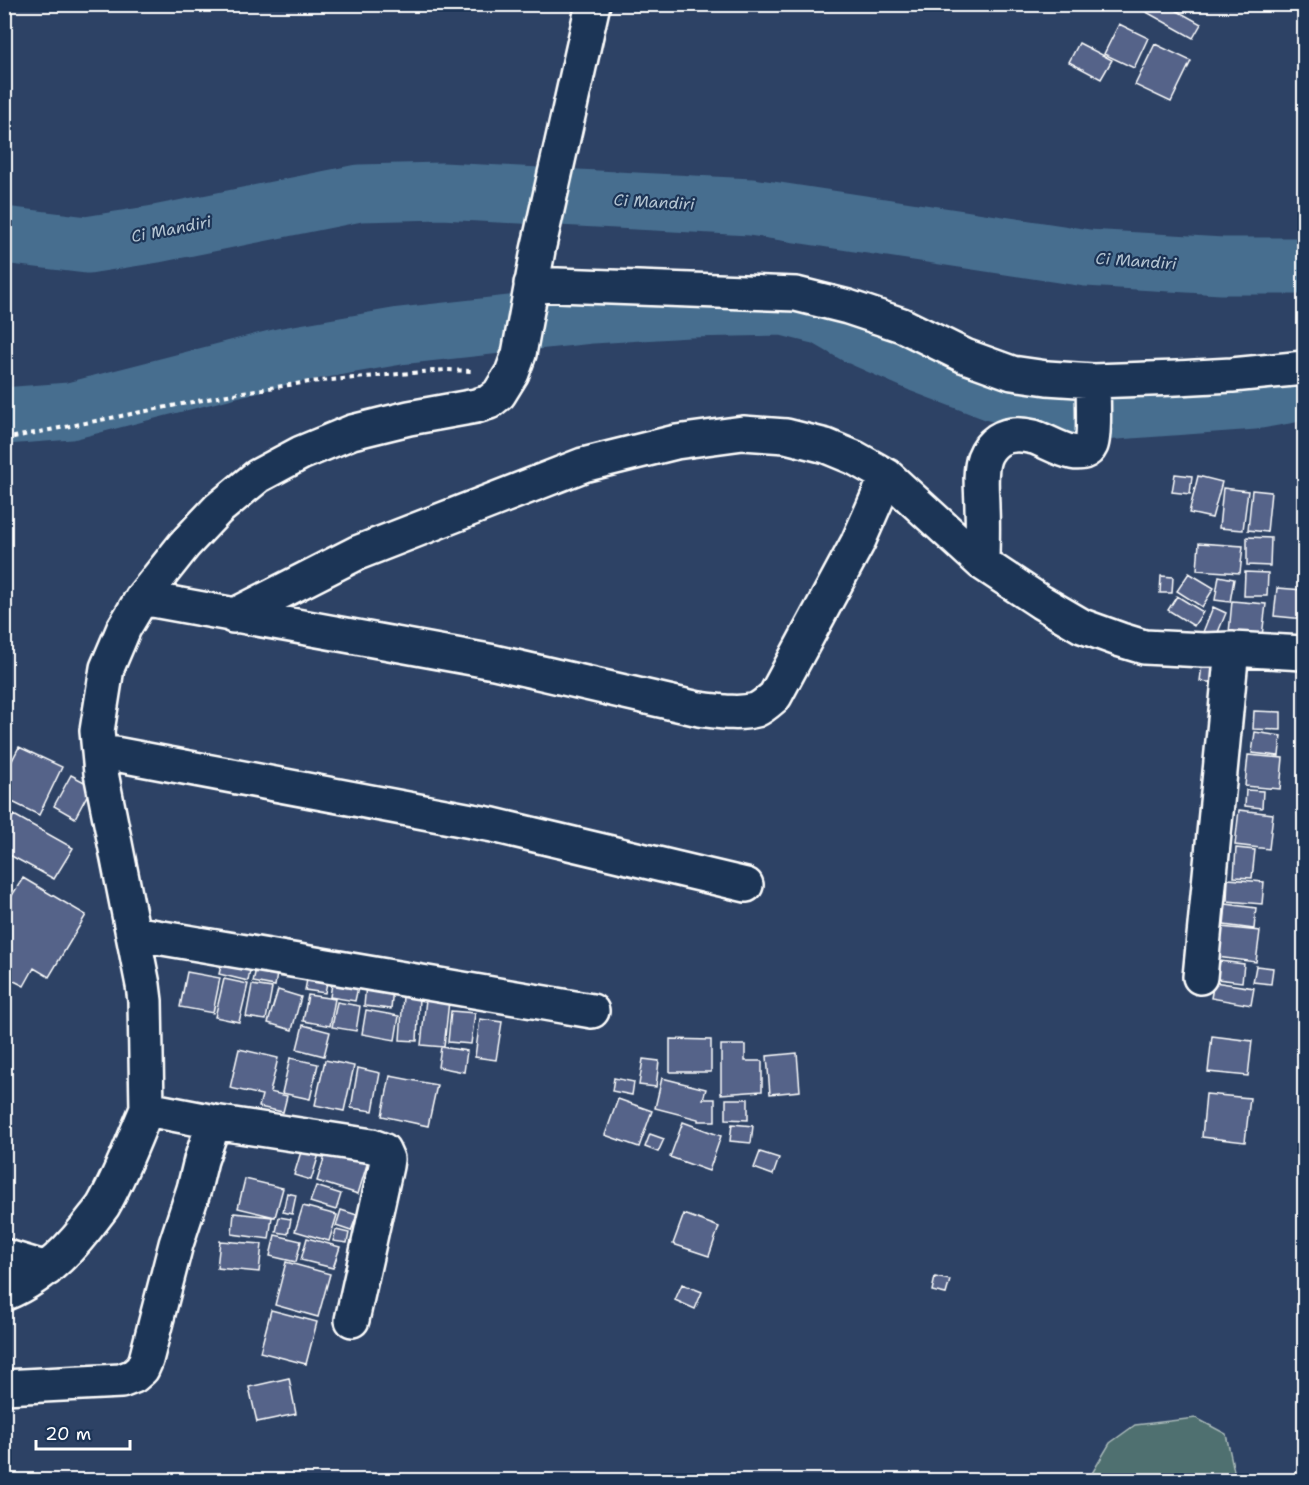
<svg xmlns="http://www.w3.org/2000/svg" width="1309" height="1485" viewBox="0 0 1309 1485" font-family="'Shantell Sans',sans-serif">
  <rect width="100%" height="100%" fill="#2d4265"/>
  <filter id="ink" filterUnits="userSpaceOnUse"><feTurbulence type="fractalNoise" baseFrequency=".0167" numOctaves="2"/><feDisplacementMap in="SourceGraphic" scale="12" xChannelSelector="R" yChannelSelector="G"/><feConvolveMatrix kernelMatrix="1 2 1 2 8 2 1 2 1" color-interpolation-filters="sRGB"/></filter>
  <g filter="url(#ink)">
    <path fill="#507070" stroke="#a8b8b8" stroke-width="1.5" d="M1196 1418 1226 1434 1236 1480H1088L1110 1443 1135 1425Z"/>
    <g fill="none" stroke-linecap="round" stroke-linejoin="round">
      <path stroke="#476e8f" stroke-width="57" d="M4 235 87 245 156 234 359 193 442 191 751 207 1087 258 1222 266H1304
        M4 416 70 411 284 356 400 336 592 315 688 309 784 307 824 317 857 336 920 364 996 393 1074 414 1254 401 1304 392"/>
    </g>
    <path fill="#546389" stroke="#fff" stroke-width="1.5" d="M1132 4H1165L1201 24 1193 38Z
      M1119 24 1148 38 1134 68 1104 54Z
      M1079 43 1112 60 1101 79 1069 62Z
      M1155 44 1191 61 1171 102 1135 85Z
      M1175 474 1192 476 1190 494 1172 492Z
      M1198 476 1222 482 1212 518 1189 513Z
      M1223 488 1248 491 1243 530 1219 528Z
      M1252 490 1271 492 1267 532 1248 530Z
      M1247 537 1271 538 1270 566 1247 565Z
      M1199 543 1243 546 1240 573 1197 570Z
      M1245 572 1268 573 1267 596H1244Z
      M1189 573 1214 588 1202 607 1177 591Z
      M1161 576 1173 577 1172 593H1160Z
      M1219 576 1234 579 1230 602 1215 600Z
      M1277 588 1304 590V619L1274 616Z
      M1177 596 1203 612 1194 626 1168 610Z
      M1232 601 1266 604 1262 636 1229 633Z
      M1213 607 1226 613 1216 637 1203 632Z
      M1202 665 1218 667 1216 683 1200 681Z
      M1254 711 1281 712V730L1253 729Z
      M1255 732 1281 736 1279 756 1252 753Z
      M19 747 62 767 39 815 4 798V776Z
      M1248 755 1283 758 1280 789 1245 786Z
      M71 775 92 786 75 818 54 806Z
      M1246 790 1263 791 1262 808 1245 806Z
      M1239 810 1273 814 1269 849 1235 845Z
      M14 815 73 848 54 879 4 852V831Z
      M1236 848 1255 850 1252 878 1234 877Z
      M23 878 86 915 49 977 34 968 24 986 4 976V893L11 897Z
      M1228 879 1264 882 1262 904 1227 901Z
      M1226 904 1256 908 1254 929 1224 925Z
      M1221 927 1260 931 1256 962 1217 957Z
      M223 958 251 965 248 981 219 974Z
      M1220 961 1244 964 1242 982 1217 979Z
      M257 964 278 967 275 986 253 982Z
      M1256 966 1273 968 1271 984 1253 982Z
      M187 972 220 978 213 1013 180 1007Z
      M308 974 328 977 325 993 305 990Z
      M333 977 359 983 355 1001 330 997Z
      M224 979 248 984 239 1022 215 1017Z
      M1214 982 1254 988 1251 1005 1211 998Z
      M252 985 272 988 266 1020 246 1017Z
      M366 985 393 987 391 1009 364 1006Z
      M278 990 301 997 292 1030 268 1023Z
      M308 995 335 999 330 1026 303 1021Z
      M403 996 419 997 417 1041 400 1040Z
      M426 999 449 1001 444 1047 421 1045Z
      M337 1002 360 1006 356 1031 332 1027Z
      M366 1010 399 1016 395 1040 362 1034Z
      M451 1011 475 1013 471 1044 448 1042Z
      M480 1019 502 1022 496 1060 475 1057Z
      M303 1025 330 1032 324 1056 297 1049Z
      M1212 1036 1252 1041 1248 1076 1208 1072Z
      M670 1039 711 1040V1072H670Z
      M721 1045H745V1061H762V1091L721 1094Z
      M441 1047 467 1051 464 1072 438 1067Z
      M239 1049 278 1058 270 1092 287 1096 283 1112 259 1107 262 1095 230 1088Z
      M797 1053 800 1091 770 1094 767 1056Z
      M290 1058 318 1064 310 1099 282 1093Z
      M643 1059 659 1061 656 1087 639 1085Z
      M325 1060 354 1066 344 1111 315 1105Z
      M358 1068 380 1073 373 1111 351 1108Z
      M390 1076 437 1085 428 1126 382 1116Z
      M614 1078 634 1082 632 1095 612 1091Z
      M662 1078 706 1089 703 1099H715V1121H698V1119L655 1108Z
      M1206 1094 1250 1098 1245 1142 1202 1137Z
      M618 1099 652 1111 639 1147 605 1135Z
      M726 1099H748V1120L726 1119Z
      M683 1122 721 1136 709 1171 670 1157Z
      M732 1124 753 1126 751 1143 730 1141Z
      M650 1134 664 1139 658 1152 645 1147Z
      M303 1145 320 1151 311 1180 294 1175Z
      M327 1149 368 1161 358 1194 317 1181Z
      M760 1152 779 1158 773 1175 754 1168Z
      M245 1179 283 1188 275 1217 238 1208Z
      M316 1186 341 1194 336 1210 310 1202Z
      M287 1193 296 1195 292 1214 283 1212Z
      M303 1206 337 1215 329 1241 295 1231Z
      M341 1210 357 1215 351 1231 336 1226Z
      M234 1213 272 1217 269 1239 232 1234Z
      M684 1214 719 1227 709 1256 673 1244Z
      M279 1217 291 1219 288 1234 276 1232Z
      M336 1230 349 1233 347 1243 333 1241Z
      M275 1235 301 1241 296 1262 270 1256Z
      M307 1238 340 1247 333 1268 301 1260Z
      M220 1241 262 1244 259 1272 217 1268Z
      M286 1262 330 1274 318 1317 275 1305Z
      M935 1277 950 1280 946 1294 932 1291Z
      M682 1284 702 1292 695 1309 675 1300Z
      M271 1310 317 1322 306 1364 260 1352Z
      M289 1378 296 1414 257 1422 249 1387Z"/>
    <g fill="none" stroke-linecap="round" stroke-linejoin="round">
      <g stroke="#fff" stroke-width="38">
        <path id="minor" d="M531 284 796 294 848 307 902 325 965 356 1012 373 1047 378 1093 381 1177 378 1232 375 1304 368
          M982 563C982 545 983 527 982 508 982 492 979 473 984 458 987 450 992 444 998 440 1009 433 1022 434 1034 437 1048 441 1082 465 1091 445 1095 437 1093 392 1093 381
          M142 598 494 662 699 709C717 711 738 715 756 710 763 707 769 701 775 696L858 542 887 476
          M233 616 357 553 583 465 676 442 743 433 786 436 826 446 855 458 887 476 982 563 1041 602 1082 626 1121 640 1144 647 1204 650 1232 649 1304 653
          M99 751 493 825 746 885
          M133 933 592 1011
          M1200 977 1232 649
          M4 1256 47 1269
          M4 1294C38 1280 64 1256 86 1228 92 1220 98 1213 103 1206 121 1175 133 1141 147 1109
          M352 1320 386 1166 387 1159 383 1150 372 1146 214 1122 147 1109 145 1001 143 985 101 773 97 731 107 668 124 628 142 598 184 545 218 509 258 476 301 453 352 432 409 418 476 406 489 402 499 394 512 373 519 354 538 250 593 4
          M4 1387 121 1381 134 1376 142 1369 146 1360 176 1244 194 1189 201 1160 214 1122"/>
      </g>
      <path stroke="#fff" stroke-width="4" stroke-dasharray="4.5 4.5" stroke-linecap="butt" d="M4 439 243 392 309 382 445 370 473 371"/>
      <use href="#minor" stroke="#1d3557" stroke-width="33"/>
    </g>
  </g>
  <g text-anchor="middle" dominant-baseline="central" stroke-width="4.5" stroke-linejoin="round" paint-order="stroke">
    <g font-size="16" font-style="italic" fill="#b5c5d2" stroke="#1d3557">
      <text transform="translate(654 202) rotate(3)">Ci Mandiri</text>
      <text transform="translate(171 229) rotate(-11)">Ci Mandiri</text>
      <text transform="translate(1136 261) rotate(4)">Ci Mandiri</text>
    </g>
  </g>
  <rect width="1309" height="1485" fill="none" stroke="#1d3557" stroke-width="24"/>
  <rect x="12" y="12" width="1285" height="1461" fill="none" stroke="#fff" stroke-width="2" filter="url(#ink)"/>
  <path d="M36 1440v9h94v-9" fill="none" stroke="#ffffff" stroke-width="3"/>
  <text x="45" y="1440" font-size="18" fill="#ffffff" stroke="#1d3557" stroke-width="4.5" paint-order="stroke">20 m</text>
</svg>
